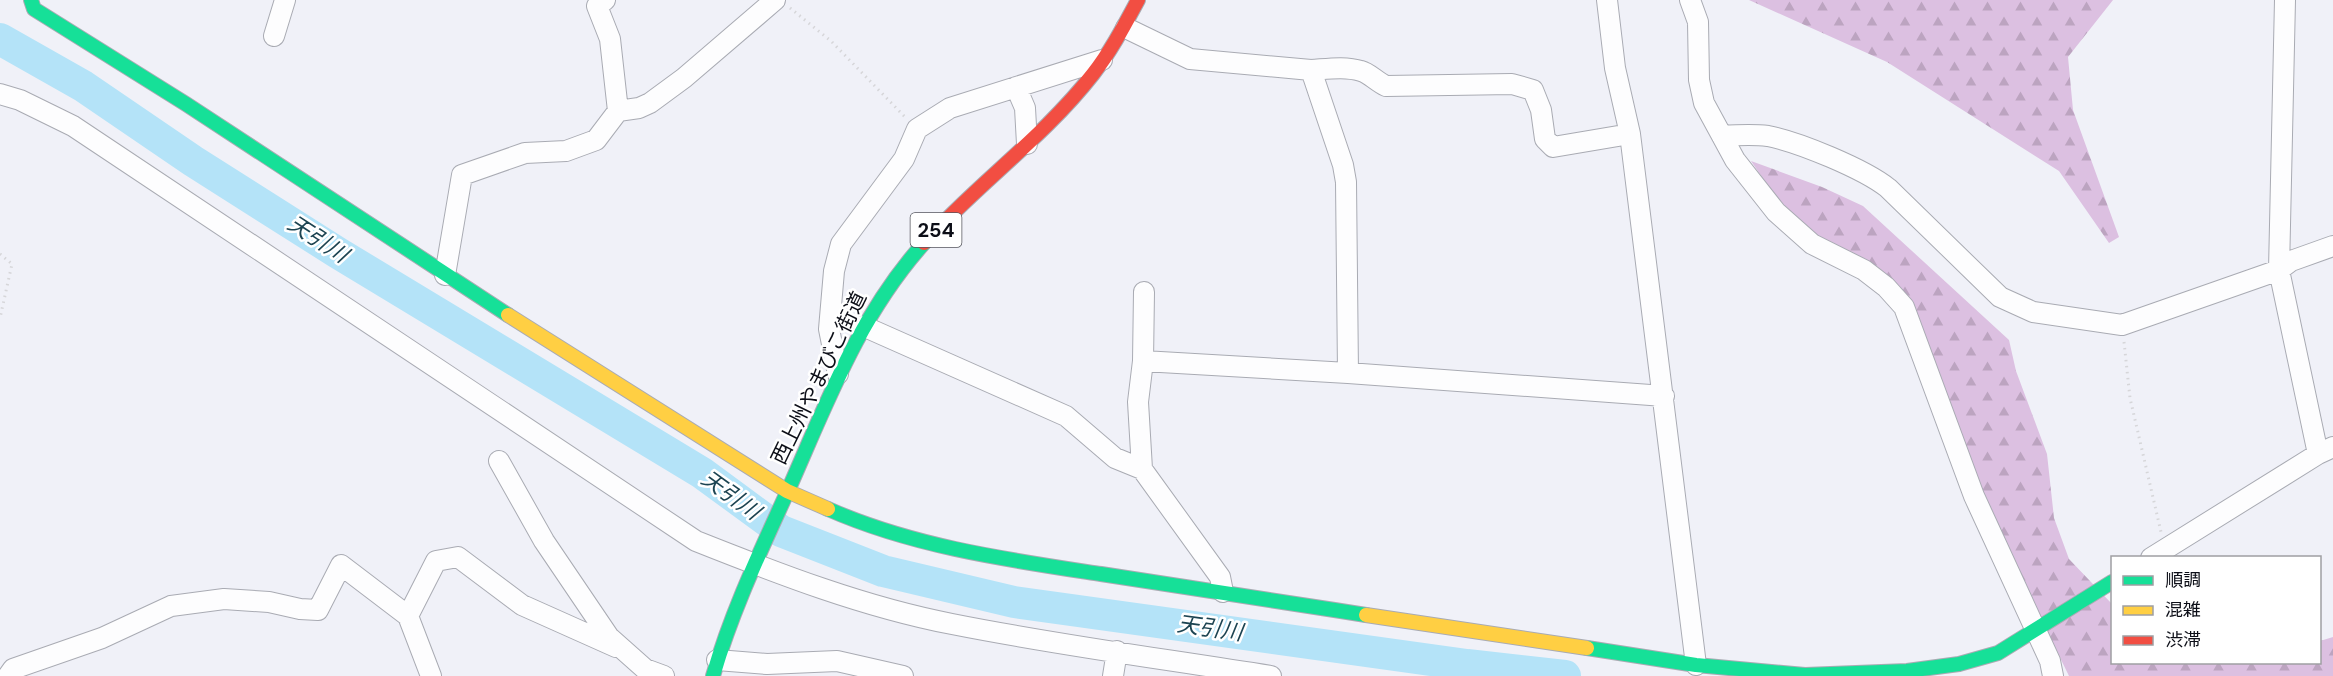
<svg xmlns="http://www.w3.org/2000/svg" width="2333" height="676" viewBox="0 0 2333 676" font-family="'DM Sans','Noto Sans JP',sans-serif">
  <defs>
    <pattern id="forest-firs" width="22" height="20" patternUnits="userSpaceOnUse" patternTransform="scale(1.5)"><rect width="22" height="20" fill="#dcc0e1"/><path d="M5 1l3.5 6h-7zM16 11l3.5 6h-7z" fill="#bca4c0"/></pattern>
  </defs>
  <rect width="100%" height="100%" fill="#f0f1f8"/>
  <path fill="url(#forest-firs)" d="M1749 0H2113L2068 57 2073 110 2119 237 2109 243 2059 171 1887 62Z
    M1751 161 1822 187 1863 206 2009 340 2016 371 2047 454 2054 518 2069 559 2112 604V662H2320V641L2333 637V676H2069L1979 492 1908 297 1815 237 1780 204Z"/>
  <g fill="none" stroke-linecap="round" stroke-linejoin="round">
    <path stroke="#b4e3f8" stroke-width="32" d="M0 39 83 86 193 161 338 253 702 473 781 531 883 571 1014 602 1467 665 1565 676"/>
    <g stroke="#a9abb3" stroke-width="22">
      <path id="street" d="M1607 0 1615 68 1630 134 1696 665
        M1690 0 1698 22 1699 80 1704 103 1735 160 1776 212 1812 244 1864 270 1886 287 1904 307 1974 496 2050 661 2053 676
        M2285 0 2279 270 2318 454
        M1126 28 1190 59 1311 70
        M274 36 285 0
        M1016 87 1025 108 1027 144
        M0 94 20 100 73 126 696 541C779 574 864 607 952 624 1057 645 1165 659 1271 676
        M618 111 639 108 650 103 684 78 775 0
        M1722 136C1737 135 1752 134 1768 136 1799 142 1864 169 1888 188L2000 297 2033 312 2122 325 2279 270 2291 261 2333 246
        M445 275 462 175 525 153 566 151 596 140 618 111 610 39 597 6 605 0
        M1144 292 1143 361 1138 402 1142 469 1220 577 1223 592
        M863 326 1066 416 1115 458 1142 469
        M1143 361 1348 373 1664 396
        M1348 373 1346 182 1343 165 1311 70C1327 69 1345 66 1361 71 1369 73 1377 82 1386 86L1512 84 1533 90 1541 110 1545 139 1553 147 1630 134
        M838 374 829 329 834 271 841 244 904 159 917 129 950 108 1102 60
        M499 461 544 541 609 637 645 669 664 676
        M2151 558 2318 454 2333 447
        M408 616 436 561 458 557 522 605 616 647
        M717 660 767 664 837 661 903 676
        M8 676 13 669 102 638 171 606 224 599 269 602 300 609 318 610 341 565 408 616 431 676
        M1113 676 1117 651"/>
    </g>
    <g stroke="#a9abb3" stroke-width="16">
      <path id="fast" d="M31 0 34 9 186 104 508 315
        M828 509C914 547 1009 560 1101 574 1190 588 1278 601 1366 615
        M1587 648 1696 665 1805 675 1907 671 1959 664 1998 653 2112 582
        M713 676C732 610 762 548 790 486 828 400 860 314 924 243"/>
    </g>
    <g stroke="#a9abb3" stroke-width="16">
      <path id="slow" d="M508 315 787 491 828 509
        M1366 615 1587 648"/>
    </g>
    <g stroke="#a9abb3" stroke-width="16">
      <path id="jam" d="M924 243C977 184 1044 137 1093 74 1111 51 1124 26 1138 0"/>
    </g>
    <path stroke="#d6d6d9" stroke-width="3" stroke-dasharray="1.5 4.5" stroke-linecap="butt" d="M790 8 831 41 905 117
      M0 254 12 264 0 318
      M2124 342 2130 398 2161 532"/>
    <use href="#street" stroke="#fdfdfe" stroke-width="20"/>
    <use href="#fast" stroke="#16e098" stroke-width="14"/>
    <use href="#slow" stroke="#ffcf43" stroke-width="14"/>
    <use href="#jam" stroke="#f24e42" stroke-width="14"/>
  </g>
  <g text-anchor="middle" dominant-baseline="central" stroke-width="5" stroke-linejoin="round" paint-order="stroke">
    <rect fill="#fff" stroke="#55565d" stroke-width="1.5" x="910.5" y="213" width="51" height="34" rx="4.5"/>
    <g font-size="20" font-weight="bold" fill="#0c0e17">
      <text x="936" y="230">254</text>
    </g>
    <g font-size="21" fill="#0c0e17" stroke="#fff">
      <text transform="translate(819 378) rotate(-64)">西上州やまびこ街道</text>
    </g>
    <g font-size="22" font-style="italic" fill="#1c4452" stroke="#fff">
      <text transform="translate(318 239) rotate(33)">天引川</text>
      <text transform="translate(731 495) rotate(36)">天引川</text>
      <text transform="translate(1210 628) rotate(8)">天引川</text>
    </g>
  </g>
  <rect x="2111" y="556" width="210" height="108" fill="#ffffff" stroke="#9e9fa2" stroke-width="1.5"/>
  <rect x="2123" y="576" width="30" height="9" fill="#16e098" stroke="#9e9fa2" stroke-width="1.5"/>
  <text x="2165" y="586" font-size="18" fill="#0c0e17">順調</text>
  <rect x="2123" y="606" width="30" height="9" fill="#ffcf43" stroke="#9e9fa2" stroke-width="1.5"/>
  <text x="2165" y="616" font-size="18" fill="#0c0e17">混雑</text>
  <rect x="2123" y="636" width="30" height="9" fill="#f24e42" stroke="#9e9fa2" stroke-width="1.5"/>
  <text x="2165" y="646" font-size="18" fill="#0c0e17">渋滞</text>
</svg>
